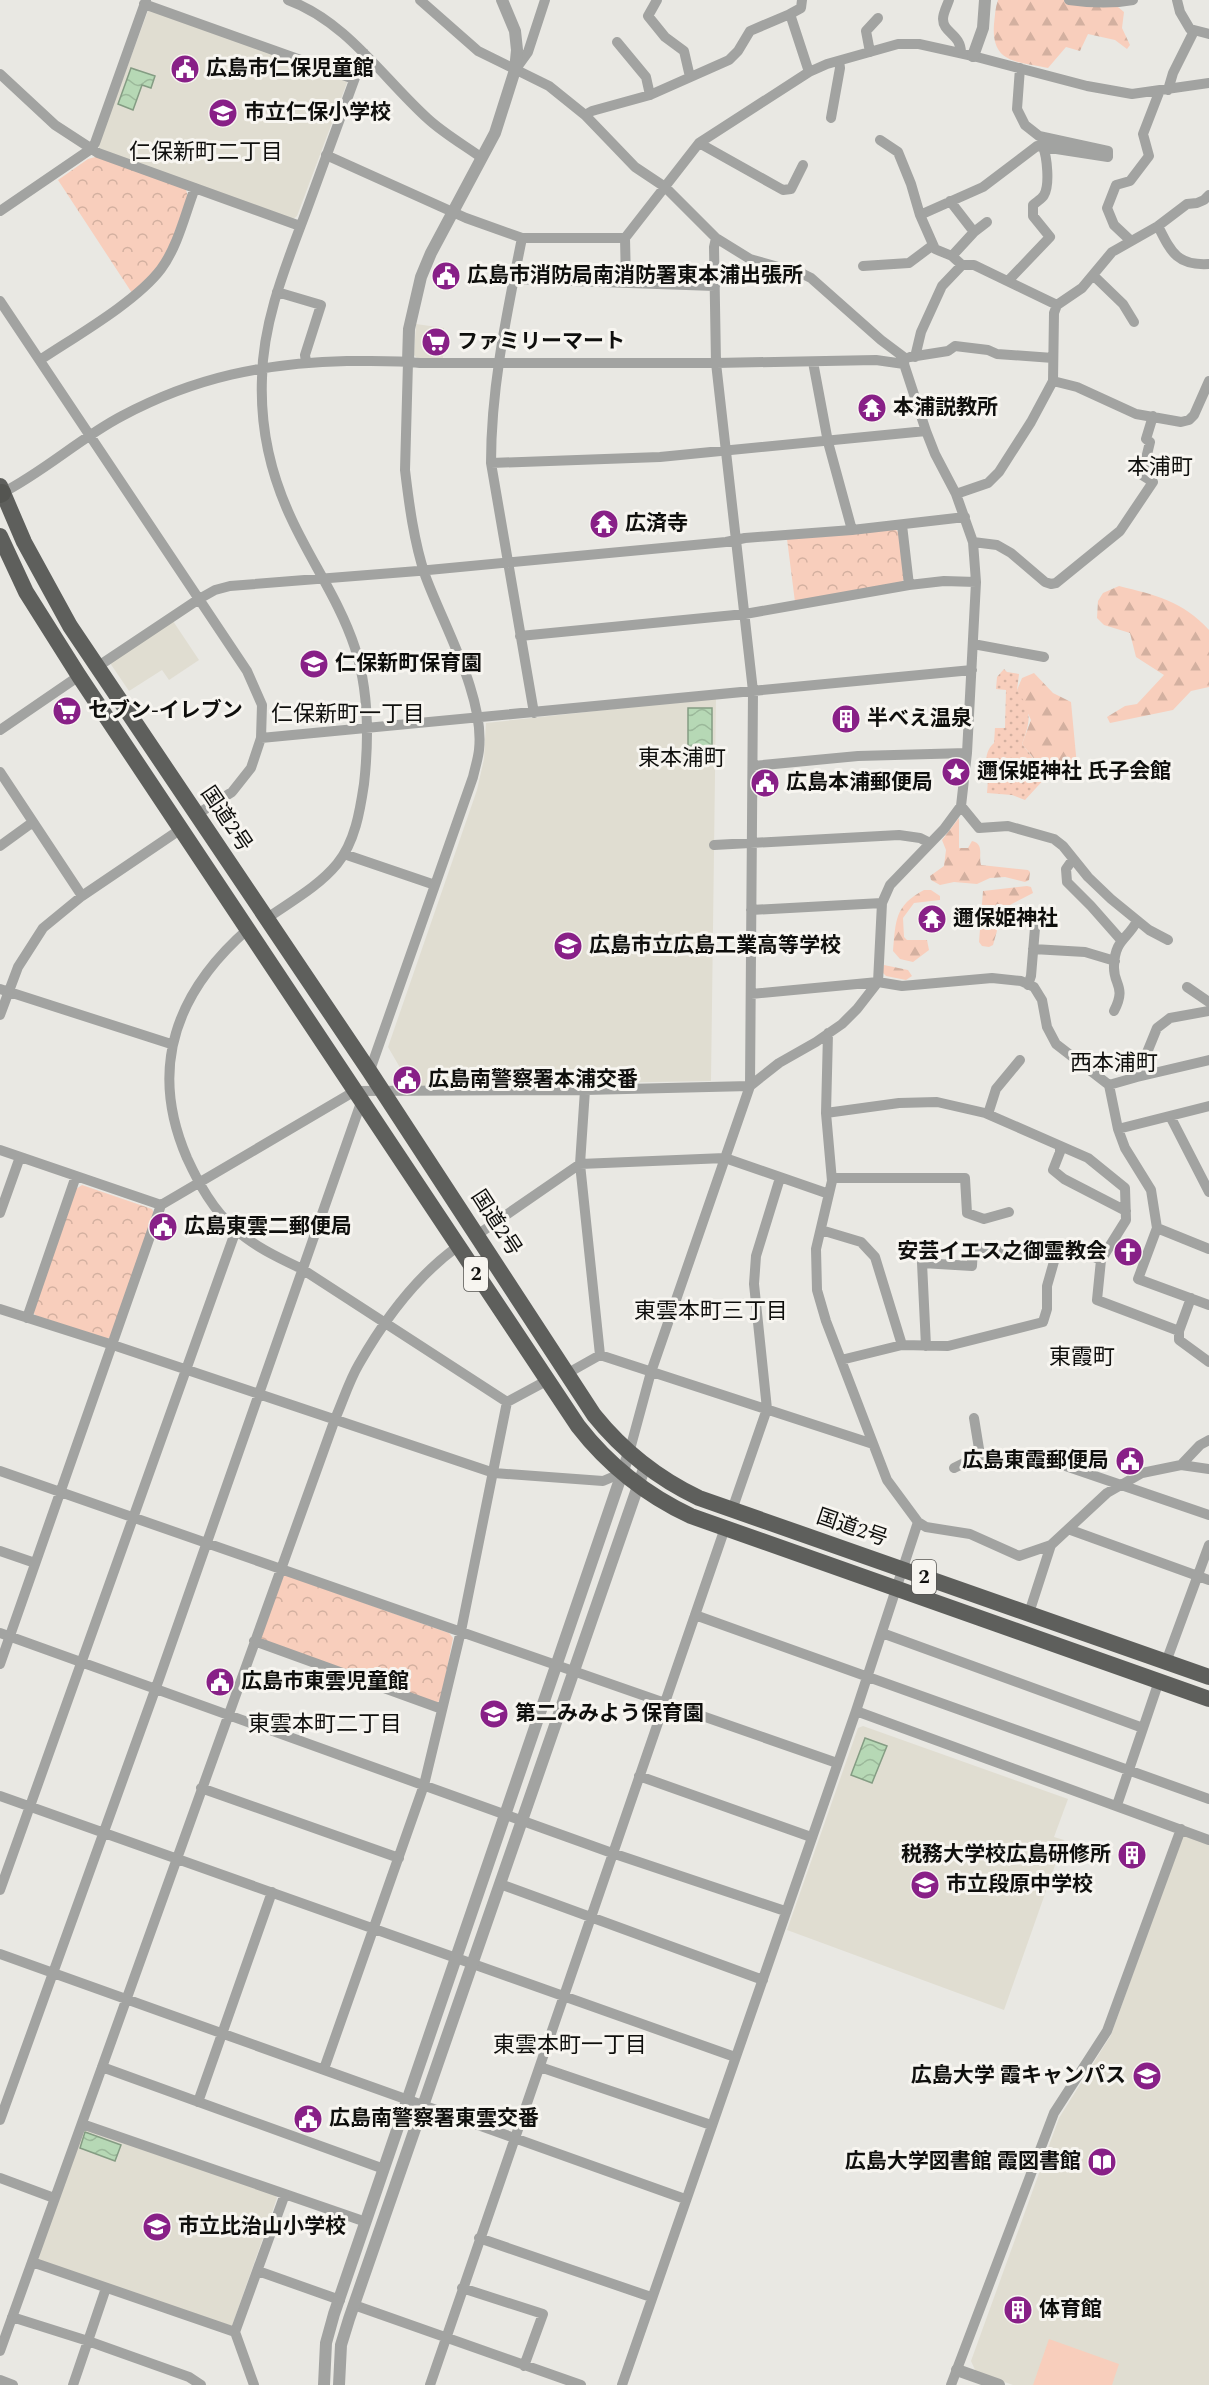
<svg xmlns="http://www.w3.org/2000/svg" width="1209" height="2385" viewBox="0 0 1209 2385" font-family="Spectral,'Noto Sans JP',serif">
  <defs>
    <pattern id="forest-firs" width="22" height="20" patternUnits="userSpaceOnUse" patternTransform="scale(1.5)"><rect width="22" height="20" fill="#f8cebc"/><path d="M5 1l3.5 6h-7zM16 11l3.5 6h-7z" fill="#d3b0a0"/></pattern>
    <pattern id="park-crowns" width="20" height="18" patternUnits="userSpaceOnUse" patternTransform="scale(1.5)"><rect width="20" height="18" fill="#f8cebc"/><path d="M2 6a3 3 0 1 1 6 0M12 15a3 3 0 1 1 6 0" fill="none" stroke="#d3b0a0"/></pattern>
    <pattern id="garden-dots" width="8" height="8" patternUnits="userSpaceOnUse" patternTransform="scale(1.5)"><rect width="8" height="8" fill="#f8cebc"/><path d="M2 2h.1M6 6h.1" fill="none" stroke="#d3b0a0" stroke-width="1.8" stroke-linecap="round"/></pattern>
    <pattern id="water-waves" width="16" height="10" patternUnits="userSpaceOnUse" patternTransform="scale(1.5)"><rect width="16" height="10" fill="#b6d8b5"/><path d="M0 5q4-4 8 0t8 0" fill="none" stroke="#9bb89a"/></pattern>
  </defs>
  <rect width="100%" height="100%" fill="#e9e8e3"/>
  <path fill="#e0ddd1" d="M149 8 348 80 297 216 293 219 100 150 98 146Z
    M416 324 444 328 443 358H417L414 355Z
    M173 621 199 660 169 680 162 670 129 691 110 663Z
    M716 698 711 1081 420 1086 408 1070 402 1071 388 1047 477 790 484 759 486 723Z
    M863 1726 1068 1799 1054 1837 1064 1840 1004 2010 787 1930 858 1728Z
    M1186 1835 1209 1843V2385H1013L976 2372 971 2361 1059 2118 1111 2035 1182 1837Z
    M84 2127 275 2195 277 2198 232 2326 39 2261 38 2257Z"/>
  <path fill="url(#forest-firs)" d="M998 0H1068L1118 7 1124 12 1122 28 1130 45 1127 49 1115 40 1088 34 1080 51 1066 47 1048 68C1017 61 991 64 994 24 995 16 995 8 998 0Z
    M1119 586C1155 595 1183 601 1209 630V687L1191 691 1173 710 1110 723 1107 717 1125 706 1137 704 1164 675 1136 657 1130 633 1104 625 1097 618 1098 601 1103 593Z
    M1034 673 1053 693 1071 702 1077 766 1070 771 1045 772 1022 744 1031 720 1017 690 1022 678Z
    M959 818V848H968L972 841C985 844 978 856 981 865L1028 870 1030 872 1029 880 1025 882 1005 877 990 878 977 884 954 882 940 885 931 880 930 876 944 866 946 850 942 840Z
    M1027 886 1031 887 1033 893 1010 905 1007 924 998 927 993 945 989 947 982 946 979 942 983 891Z
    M924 890H931L940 896V900L914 903 903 918 904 937 907 940H927L929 950 913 962 900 959 893 951C896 921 894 906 924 890Z
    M884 965 908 970 912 976 906 980 886 976 882 972Z"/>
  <path fill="url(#park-crowns)" d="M99 156 185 187 188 196 172 240 161 264 132 293 58 180 88 159Z
    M895 529 899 533 904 579 901 583 795 602 787 539Z
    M82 1185 152 1209 154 1213 111 1336 107 1339 36 1316 33 1312 76 1189Z
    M285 1575 449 1633 453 1638 441 1700 436 1703 262 1640 259 1636 281 1576Z"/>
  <path fill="url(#garden-dots)" d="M1004 669 1007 672 1019 674 1017 690C1032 713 1031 719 1022 744L1047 776 1025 800 1012 795 987 793 988 780H985C987 767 983 752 994 743L995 728H1005L1006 690 996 689 997 677Z"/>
  <path fill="#f8cebc" d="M1049 2339 1119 2364 1112 2385H1033Z"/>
  <path fill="url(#water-waves)" stroke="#849c83" stroke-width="1.5" d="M131 68 155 76 151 88 142 85 133 110 118 104Z
    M688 708H712V747H688Z
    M865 1738 887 1746 872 1783 851 1775Z
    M85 2132 121 2145 115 2161 80 2148Z"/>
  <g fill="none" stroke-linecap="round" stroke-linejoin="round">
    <path stroke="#a2a3a1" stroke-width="10" d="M288 0C346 21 383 78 427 118 443 133 464 145 482 158
      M657 0 648 16 665 37 684 51 690 77
      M949 0C947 6 943 13 943 19 943 33 961 34 961 53
      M1069 0C1091 3 1111 4 1133 0
      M1177 0 1180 12 1190 29 1209 34
      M144 4 354 79
      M790 14 801 8 802 0
      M617 42 646 77 650 95
      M870 52 866 31 878 18
      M515 70 528 52 545 0
      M0 74 55 125 98 153 300 226
      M1168 90 1173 73 1194 31
      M585 115 592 111 650 95 729 60 738 51 750 31 790 14 809 72
      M831 118 840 68 839 61
      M880 140 898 152 911 184 920 215 935 249 952 256 962 265
      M699 143 783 190 791 189 803 165
      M326 155 466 218 522 238H625L699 143 809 72 827 64 898 44H919L973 56 1087 86 1132 94 1209 83
      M950 201 974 232
      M0 211 91 149 95 143 146 0
      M920 215 983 187 1037 146 1108 157V151L1039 136 1025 125 1017 109 1020 68
      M1158 226C1171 252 1177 266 1209 264
      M522 238C507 313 491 386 491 463L534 713
      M625 238 626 283
      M1131 241 1114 225 1107 208 1116 185 1130 181 1149 156 1143 134 1160 90
      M952 256 974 232 987 222
      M863 266 909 263 933 245
      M1094 276 1123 304 1134 322
      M514 279 715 286
      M1008 281 1050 237 1033 216V205C1036 202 1042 199 1044 195 1050 185 1047 157 1043 147
      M277 292 321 305 305 355 306 362
      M0 301 247 671 262 705 261 738 251 768 232 792 196 815
      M910 357 948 351 955 346 988 350 997 354 1053 358
      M915 357 921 332 942 286 962 265H974L1057 305
      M40 360C76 336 136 302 161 269 178 246 185 214 195 188
      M813 362 828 442 852 530
      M1053 381 1077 387 1136 414 1181 422 1189 420 1194 415 1209 381
      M491 463 660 457 926 431
      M2 493C45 471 80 438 122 416 195 377 265 363 347 361 372 361 396 360 420 363H716L876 360 904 364
      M956 494 988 483 999 472 1031 422 1053 381 1054 313 1057 305 1082 288 1112 252 1158 226 1187 204 1197 203 1204 200 1209 195
      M902 525 909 585
      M973 542 997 545 1011 553 1045 582 1051 584 1056 583 1120 531 1153 482 1142 475 1150 442 1146 439 1153 416
      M520 636 745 614 909 585 944 581 976 582
      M973 644 1044 657
      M97 667 199 599 215 590 230 586 418 571 726 542 745 538 852 530 965 517
      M0 730 79 676
      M261 738 972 670
      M753 766 858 756 967 753
      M0 772 82 896
      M961 806 979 828 1008 826 1054 839 1063 846 1088 877 1111 899 1149 930 1168 940
      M714 845 899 835 920 838 930 843
      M0 846 33 822
      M344 854 435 885
      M1073 859 1066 869 1067 882 1091 906 1121 940
      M751 910 882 903
      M266 919C290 902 318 887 337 864 355 842 360 811 364 784 369 739 369 691 355 648 340 602 312 563 292 520 271 476 260 427 262 378 263 319 287 263 307 209 326 157 345 105 364 53
      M248 929C176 992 148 1068 187 1158 199 1184 213 1210 235 1229 255 1247 279 1258 302 1269L507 1402 548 1380
      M1033 949 1085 952 1115 961
      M1028 985 1031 976 1035 928
      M1187 987 1209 1002
      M0 989 171 1044
      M751 994 878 982 902 986 992 978 1021 981 1034 987 1042 1000 1047 1027 1056 1044 1109 1085 1137 1077 1157 1028 1170 1018 1209 1011
      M1114 1011C1127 986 1113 985 1114 966 1115 939 1127 940 1137 921
      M0 1015 18 967 43 928 82 896 181 829
      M828 1033 826 1113 832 1181 816 1249 817 1290 826 1321 887 1480 918 1522 926 1527 970 1534 1019 1556 1051 1545
      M369 1073 473 777C475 768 478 759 479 750 485 696 443 625 425 575 414 542 409 504 405 470L408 362
      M1137 1077 1209 1060
      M1109 1085 1118 1129 1125 1148 1151 1190 1157 1228 1138 1279 1209 1305
      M585 1090 580 1164 600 1355
      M826 1113 899 1103 937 1102 985 1113 1088 1158 1125 1188 1126 1220 1101 1260 1097 1300 1179 1331
      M988 1114 996 1089 1020 1060
      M1170 1116 1209 1192
      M1118 1129 1209 1106
      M1060 1146V1152L1053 1170 1064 1179 1126 1211
      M0 1150 161 1205
      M832 1178H965L967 1213 984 1219 1009 1212
      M0 1213 20 1157
      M1157 1228 1209 1249
      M821 1230 861 1242 875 1257 902 1345
      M477 1235 580 1164 725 1158 829 1194
      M1191 1298 1179 1331V1340L1209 1362
      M0 1309 113 1345 494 1473 603 1481 622 1473
      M27 1318 76 1176
      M926 1346 922 1263 972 1266 973 1247 1016 1251 1082 1252 1101 1260
      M841 1360 902 1345 948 1346 1043 1322 1047 1309V1286L1057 1251
      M568 1373 600 1355 873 1444
      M974 1418 980 1455
      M629 1453 651 1372 750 1086 753 691 716 363 714 247 716 238
      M1181 1465 1200 1445 1209 1440
      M954 1468 980 1455H1017L1048 1460 1209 1515
      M0 1471 837 1763
      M732 1510 767 1409 754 1284 756 1256 780 1178
      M1068 1529 1209 1580
      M0 1551 35 1563
      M1029 1613 1051 1545 1107 1493 1142 1473 1181 1465 1209 1469
      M695 1615 1209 1799
      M0 1633 612 1853 785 1911
      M882 1633 1143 1728
      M254 1641 442 1709
      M1166 1662 1209 1545
      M0 1664 161 1205 355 1091 585 1090 750 1086 779 1063 816 1042 842 1024 857 1009 878 982 882 903 890 885 944 829 961 806 967 753 976 582 973 542 956 494 935 454 926 431 904 364 905 358 881 340 811 278 803 274 750 259 716 238 665 187 635 167 585 115 549 86 478 51 420 0
      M856 1711 1209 1840
      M639 1776 811 1837
      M201 1788 399 1858
      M0 1796 735 2057
      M1117 1805 1159 1681
      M500 1884 763 1980
      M0 1890 236 1230
      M0 1954 685 2199
      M102 2067 384 2169
      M540 2067 711 2125
      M324 2069 424 1785 461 1631 507 1402
      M198 2102 272 1892
      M0 2120 159 1679 363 1097
      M82 2124 366 2222
      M0 2178 54 2198
      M479 2238 651 2297
      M32 2262 235 2332
      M258 2271 340 2300
      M462 2288 543 2314 524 2366
      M354 2305 581 2385
      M12 2317 88 2341 189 2377 201 2385
      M0 2351 335 1419C343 1401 349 1381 359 1364 383 1322 417 1276 457 1247
      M0 2380 13 2385
      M73 2385 106 2288
      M254 2385 235 2332 285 2194
      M430 2385 725 1528
      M622 2385 856 1711 918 1522
      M951 2385 1054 2113 1107 2031 1181 1829"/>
    <path stroke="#a2a3a1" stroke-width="12" d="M973 56 983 28 985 0
      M408 362 409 329 421 277 431 253 495 133 515 70 517 50 515 31 502 0
      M957 2370 999 2385
      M324 2385 326 2343 334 2314 629 1453
      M339 2385 341 2345 349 2319 645 1466"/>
    <path stroke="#5e5f5c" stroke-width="16" d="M0 486 24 542 70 626 370 1072 594 1415C623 1451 657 1478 699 1498L1209 1677
      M0 536 26 592 79 676 578 1426C609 1466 646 1495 691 1516L1209 1699"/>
    <path stroke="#545551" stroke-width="18" d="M0 494 2 493"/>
  </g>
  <defs>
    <g id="civic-disc" transform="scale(1.5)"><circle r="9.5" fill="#882087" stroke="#f7f5f0"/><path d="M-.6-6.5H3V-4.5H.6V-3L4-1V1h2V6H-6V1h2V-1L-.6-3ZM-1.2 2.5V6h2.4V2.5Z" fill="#fff"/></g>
    <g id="school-disc" transform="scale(1.5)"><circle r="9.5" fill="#882087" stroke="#f7f5f0"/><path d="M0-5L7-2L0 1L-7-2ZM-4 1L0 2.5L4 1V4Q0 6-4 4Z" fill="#fff"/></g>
    <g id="supermarket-disc" transform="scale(1.5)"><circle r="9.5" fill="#882087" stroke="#f7f5f0"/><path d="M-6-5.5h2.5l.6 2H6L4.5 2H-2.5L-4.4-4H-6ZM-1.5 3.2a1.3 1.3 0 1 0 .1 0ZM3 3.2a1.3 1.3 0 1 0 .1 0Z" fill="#fff"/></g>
    <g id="temple-disc" transform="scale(1.5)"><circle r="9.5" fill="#882087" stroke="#f7f5f0"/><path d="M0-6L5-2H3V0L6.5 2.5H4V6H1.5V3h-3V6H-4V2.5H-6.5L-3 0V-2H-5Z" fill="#fff"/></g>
    <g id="building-disc" transform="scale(1.5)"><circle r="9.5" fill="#882087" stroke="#f7f5f0"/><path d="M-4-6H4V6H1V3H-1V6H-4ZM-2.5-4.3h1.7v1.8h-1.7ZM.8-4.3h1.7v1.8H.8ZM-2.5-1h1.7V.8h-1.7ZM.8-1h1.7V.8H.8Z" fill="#fff"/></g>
    <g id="sight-disc" transform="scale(1.5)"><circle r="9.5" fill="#882087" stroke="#f7f5f0"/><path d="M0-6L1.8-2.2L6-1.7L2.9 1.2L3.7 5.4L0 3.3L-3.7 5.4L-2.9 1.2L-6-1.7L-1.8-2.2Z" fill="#fff"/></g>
    <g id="church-disc" transform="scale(1.5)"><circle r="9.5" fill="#882087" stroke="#f7f5f0"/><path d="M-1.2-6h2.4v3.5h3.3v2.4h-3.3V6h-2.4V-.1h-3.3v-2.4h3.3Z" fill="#fff"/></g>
    <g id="university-disc" transform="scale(1.5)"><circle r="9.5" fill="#882087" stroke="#f7f5f0"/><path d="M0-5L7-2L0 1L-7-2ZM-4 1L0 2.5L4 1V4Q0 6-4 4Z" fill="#fff"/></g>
    <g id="library-disc" transform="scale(1.5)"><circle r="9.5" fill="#882087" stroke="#f7f5f0"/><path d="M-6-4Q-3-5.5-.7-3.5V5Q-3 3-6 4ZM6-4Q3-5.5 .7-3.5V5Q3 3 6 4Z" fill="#fff"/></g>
  </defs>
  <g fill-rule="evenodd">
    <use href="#civic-disc" x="185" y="69"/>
    <use href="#school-disc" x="223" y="113"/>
    <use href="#civic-disc" x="446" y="276"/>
    <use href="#supermarket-disc" x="436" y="342"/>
    <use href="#temple-disc" x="872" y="408"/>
    <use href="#temple-disc" x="604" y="524"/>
    <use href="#school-disc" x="314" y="664"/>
    <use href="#supermarket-disc" x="67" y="711"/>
    <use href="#building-disc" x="846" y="719"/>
    <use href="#sight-disc" x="956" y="772"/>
    <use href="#civic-disc" x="765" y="783"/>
    <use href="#temple-disc" x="932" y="919"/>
    <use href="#school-disc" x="568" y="946"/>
    <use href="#civic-disc" x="407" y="1080"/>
    <use href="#civic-disc" x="163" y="1227"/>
    <use href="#church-disc" x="1128" y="1252"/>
    <use href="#civic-disc" x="1130" y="1461"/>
    <use href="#civic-disc" x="220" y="1682"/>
    <use href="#school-disc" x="494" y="1714"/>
    <use href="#building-disc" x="1132" y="1855"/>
    <use href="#school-disc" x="925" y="1885"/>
    <use href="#university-disc" x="1147" y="2076"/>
    <use href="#civic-disc" x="308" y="2119"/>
    <use href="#library-disc" x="1102" y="2162"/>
    <use href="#school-disc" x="157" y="2227"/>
    <use href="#building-disc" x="1018" y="2310"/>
  </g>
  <g text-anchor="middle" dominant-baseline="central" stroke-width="6" stroke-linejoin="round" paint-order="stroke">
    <g fill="#f7f5f0" stroke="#555451" stroke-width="1.5">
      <rect x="464" y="1257" width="24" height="34" rx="4.5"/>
      <rect x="912" y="1560" width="24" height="34" rx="4.5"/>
    </g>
    <g font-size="20" font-weight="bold" fill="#0f0f0d">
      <text x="476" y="1274">2</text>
      <text x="924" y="1577">2</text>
    </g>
    <g font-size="21" font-weight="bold" fill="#0f0f0d" stroke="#f7f5f0" text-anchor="start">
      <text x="206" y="69">広島市仁保児童館</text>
      <text x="244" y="113">市立仁保小学校</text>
      <text x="467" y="276">広島市消防局南消防署東本浦出張所</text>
      <text x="457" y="342">ファミリーマート</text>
      <text x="893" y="408">本浦説教所</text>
      <text x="625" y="524">広済寺</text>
      <text x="335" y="664">仁保新町保育園</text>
      <text x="88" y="711">セブン-イレブン</text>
      <text x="867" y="719">半べえ温泉</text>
      <text x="977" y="772">邇保姫神社 氏子会館</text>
      <text x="786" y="783">広島本浦郵便局</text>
      <text x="953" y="919">邇保姫神社</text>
      <text x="589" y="946">広島市立広島工業高等学校</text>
      <text x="428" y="1080">広島南警察署本浦交番</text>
      <text x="184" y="1227">広島東雲二郵便局</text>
      <text x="1107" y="1252" text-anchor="end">安芸イエス之御霊教会</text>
      <text x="1109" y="1461" text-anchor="end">広島東霞郵便局</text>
      <text x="241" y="1682">広島市東雲児童館</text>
      <text x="515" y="1714">第二みみよう保育園</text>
      <text x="1111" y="1855" text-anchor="end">税務大学校広島研修所</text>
      <text x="946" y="1885">市立段原中学校</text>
      <text x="1126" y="2076" text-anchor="end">広島大学 霞キャンパス</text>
      <text x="329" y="2119">広島南警察署東雲交番</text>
      <text x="1081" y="2162" text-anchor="end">広島大学図書館 霞図書館</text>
      <text x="178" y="2227">市立比治山小学校</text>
      <text x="1039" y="2310">体育館</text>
    </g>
    <g font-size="21" fill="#0f0f0d" stroke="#f7f5f0">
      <text transform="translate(226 819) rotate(56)">国道2号</text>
      <text transform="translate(496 1223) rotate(57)">国道2号</text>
      <text transform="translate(852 1528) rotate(19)">国道2号</text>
    </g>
    <g font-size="22" fill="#0f0f0d" stroke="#f7f5f0">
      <text x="206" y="152">仁保新町二丁目</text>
      <text x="1160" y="467">本浦町</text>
      <text x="348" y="714">仁保新町一丁目</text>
      <text x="682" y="758">東本浦町</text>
      <text x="1114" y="1063">西本浦町</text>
      <text x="711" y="1311">東雲本町三丁目</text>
      <text x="1082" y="1357">東霞町</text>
      <text x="325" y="1724">東雲本町二丁目</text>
      <text x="570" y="2045">東雲本町一丁目</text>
    </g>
  </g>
</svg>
